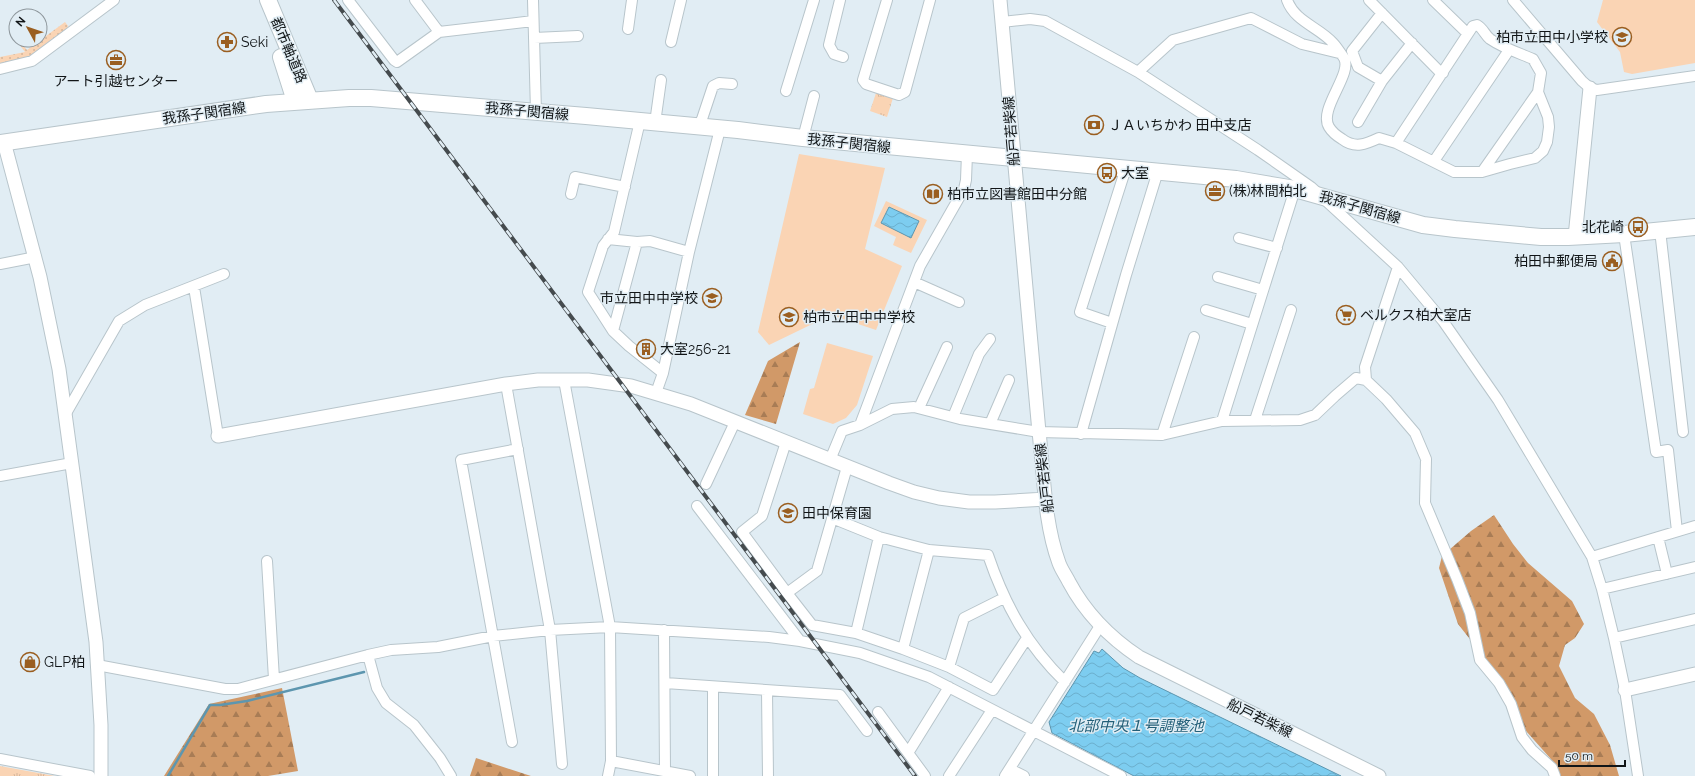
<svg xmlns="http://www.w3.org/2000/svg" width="1695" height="776" viewBox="0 0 1695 776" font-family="Raleway,'Noto Sans JP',sans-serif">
  <defs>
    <pattern id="grass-dots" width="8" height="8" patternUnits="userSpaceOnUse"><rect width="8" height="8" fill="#fad4b4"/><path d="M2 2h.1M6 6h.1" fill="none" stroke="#d5b59a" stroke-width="1.8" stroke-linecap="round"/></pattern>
    <pattern id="forest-firs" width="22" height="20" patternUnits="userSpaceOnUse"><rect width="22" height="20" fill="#d19968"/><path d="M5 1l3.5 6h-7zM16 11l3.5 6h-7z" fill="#a87c55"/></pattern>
    <pattern id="park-tufts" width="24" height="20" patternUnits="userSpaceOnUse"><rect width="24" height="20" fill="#fad4b4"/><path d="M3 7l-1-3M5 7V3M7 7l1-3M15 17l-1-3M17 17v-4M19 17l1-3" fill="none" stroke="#d5b59a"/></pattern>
    <pattern id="water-waves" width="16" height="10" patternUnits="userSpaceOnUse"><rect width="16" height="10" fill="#7dcdf0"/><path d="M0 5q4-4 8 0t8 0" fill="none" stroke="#6bafcd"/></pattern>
  </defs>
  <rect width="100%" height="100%" fill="#e1edf4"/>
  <path fill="url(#grass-dots)" d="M65 22 68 26 66 31 33 56 0 65V57L25 52 16 40H19L27 50Z"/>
  <path fill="url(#forest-firs)" d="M800 342 776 424 745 415 768 361Z
    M1494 515 1513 544 1528 563 1572 601 1584 624 1575 638 1565 645 1559 666 1575 698 1594 714 1610 745 1619 776H1559L1550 758 1526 731 1491 666 1458 624 1439 568 1442 556 1471 531Z
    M282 688 298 771 268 776H164L209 704Z
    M476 758 531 776H470Z"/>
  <path fill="url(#park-tufts)" d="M876 93 893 98 887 117 870 111Z
    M0 766 55 776H0Z"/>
  <path fill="#fad4b4" d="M1603 0H1695V63L1632 74 1624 72 1620 52 1597 22Z
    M799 154 885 168 865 249 902 266 876 330 831 315 769 345 758 332Z
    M886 201 927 220 911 253 893 245 896 237 874 226Z
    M827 343 873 356 857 405 846 418 833 424 803 414 810 389 814 388Z"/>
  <path fill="url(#water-waves)" stroke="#5d96af" d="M889 207 919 221 911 238 881 223Z
    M1102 649 1123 668 1140 678 1341 776H1134L1052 733 1049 722 1094 651 1099 653Z"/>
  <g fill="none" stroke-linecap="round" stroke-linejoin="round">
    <path stroke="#5d96af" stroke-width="2.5" d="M168 776 210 705H220L247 701 364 672"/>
    <g stroke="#b8c5cb" stroke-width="12">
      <path id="minor" d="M348 0 394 60 397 62 439 32 533 21
        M415 0 439 32
        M533 0 536 112
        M840 0 829 45 834 54 843 57
        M887 0 863 80 866 84 899 95 905 92 930 0
        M1287 0C1295 22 1319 27 1333 43 1335 45 1342 55 1344 58 1353 74 1318 109 1329 127 1332 132 1337 136 1342 139 1355 149 1366 144 1379 138L1396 143
        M1369 0 1438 70 1443 73
        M1433 0 1467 33
        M1513 0 1582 81 1590 88 1597 90 1695 76
        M1382 13 1352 51 1358 67 1382 81
        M1002 22 1030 19 1045 21 1138 72 1258 150 1311 187 1398 267 1443 321 1498 400 1592 557 1602 589 1614 638 1625 690 1638 776
        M628 29 632 0
        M534 38 578 36
        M671 42 681 0
        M0 69 32 61 114 0
        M1138 72 1173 40 1251 18 1302 44 1339 53
        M786 91 814 0
        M640 121 614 232 603 246 588 292 613 331 629 346 663 373
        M1358 122 1382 81 1412 43
        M655 123 661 80
        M698 126 702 119 713 86 719 83 732 84
        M803 138 814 96
        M1434 161 1509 50
        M1482 172 1538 92 1541 73 1533 59C1519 53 1503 48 1490 39 1485 35 1483 28 1477 25L1473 26 1396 143 1454 172H1482L1510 164 1535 158 1543 151 1547 142 1549 127 1548 117 1538 92
        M571 194 575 177 625 187
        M1660 230 1683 432
        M1624 234 1656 452 1668 450 1677 531
        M1239 238 1277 248
        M608 239 637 242 650 241 689 252
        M0 264 36 257
        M1218 277 1263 290
        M914 282 959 302
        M194 287 218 436
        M1206 310 1252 324
        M1112 323 1080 312 1126 168
        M613 331 637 242
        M564 380 610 627 611 761 608 776
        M1366 380 1365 367 1398 267
        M506 384 550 630 562 764
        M656 393 663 373 689 252 720 129
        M919 408 947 347
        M65 415 119 321 145 305 224 274
        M953 417 979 354 990 339
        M1255 420 1291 310
        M1222 421 1295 189
        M990 424 1009 380
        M860 425 920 266 964 189 966 180 967 154
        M1081 434 1126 275 1158 171
        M1162 435 1194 337
        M786 442 762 516 742 532 787 593
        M830 460 842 431 860 425 892 409 914 407 960 419 1039 432 1162 435 1222 421 1300 420 1315 415 1335 396 1356 378 1366 380 1386 399 1415 433 1426 459 1425 503 1457 579 1470 613 1480 660 1499 683 1511 704 1522 737 1532 750 1552 768 1555 776
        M847 467 817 571 787 593 812 625 856 633
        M0 476 72 463
        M706 484 735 422
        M697 506 800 641
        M832 518 879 537
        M1658 537 1667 574
        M1592 557 1695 526
        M267 561 274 679
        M1602 589 1695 567
        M664 630 665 771
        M1027 638 993 690 949 667 903 649 856 633 879 537 929 550 988 555C1005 605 1027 645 1065 682
        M1614 638 1695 619
        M903 649 929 550
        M368 655 391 650 438 647 493 636 550 630 610 627 769 637 800 641 860 653 929 677 1121 776
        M97 665 225 689H238L368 655 377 688 386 703 414 725 440 758 451 776
        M949 667 964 618 1004 598
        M665 683 840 695 867 731
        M713 687V776
        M767 691 768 776
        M878 712 925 776
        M512 742 461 460 518 449
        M908 753 949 687
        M0 759 90 776
        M611 761 690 776
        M1010 769 1024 776
        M949 776 992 710
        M1005 776 1100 626"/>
    </g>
    <g stroke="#b8c5cb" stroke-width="15">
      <path id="tertiary" d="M1000 0 1039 432C1044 475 1044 522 1059 563 1061 569 1066 576 1069 582 1086 614 1109 637 1139 657L1379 776
        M4 142 40 277 59 369 96 642 101 725V776
        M1575 237 1590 88
        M218 436 506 384 538 380H588L631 386 691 404 889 483 914 492 939 498 969 502H995L1046 499
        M1625 690 1695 674"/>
    </g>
    <g stroke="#b8c5cb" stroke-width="18">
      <path id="primary" d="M268 0 310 100
        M281 57 295 101
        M0 143 266 104 349 98H371L586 116 738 130 803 138 1236 179 1295 189 1423 225 1455 229 1541 237H1568L1624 234 1695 227"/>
    </g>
    <use href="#minor" stroke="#fff" stroke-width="10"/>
    <use href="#tertiary" stroke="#fff" stroke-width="13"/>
    <use href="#primary" stroke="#fff" stroke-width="16"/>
    <g stroke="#454b4e" stroke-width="4">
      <path id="rail" d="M334 0 915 776"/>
    </g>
    <use href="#rail" stroke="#e1edf4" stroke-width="2.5" stroke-dasharray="8" stroke-linecap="butt"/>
  </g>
  <defs>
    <g id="school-ring" transform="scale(1)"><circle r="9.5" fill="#e1edf4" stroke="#9a5e20" stroke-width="1.5"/><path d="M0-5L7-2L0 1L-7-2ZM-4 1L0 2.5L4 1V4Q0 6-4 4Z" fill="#9a5e20"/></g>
    <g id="pharmacy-ring" transform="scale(1)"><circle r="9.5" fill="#e1edf4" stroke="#9a5e20" stroke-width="1.5"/><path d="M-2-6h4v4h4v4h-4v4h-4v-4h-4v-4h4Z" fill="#9a5e20"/></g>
    <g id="office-ring" transform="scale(1)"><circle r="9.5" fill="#e1edf4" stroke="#9a5e20" stroke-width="1.5"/><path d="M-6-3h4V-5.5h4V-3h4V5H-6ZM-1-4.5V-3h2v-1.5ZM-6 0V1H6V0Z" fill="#9a5e20"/></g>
    <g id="bank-ring" transform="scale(1)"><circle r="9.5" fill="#e1edf4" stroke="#9a5e20" stroke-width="1.5"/><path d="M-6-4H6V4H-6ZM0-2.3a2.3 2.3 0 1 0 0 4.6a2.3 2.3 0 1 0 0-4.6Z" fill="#9a5e20"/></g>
    <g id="bus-ring" transform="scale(1)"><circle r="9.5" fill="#e1edf4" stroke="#9a5e20" stroke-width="1.5"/><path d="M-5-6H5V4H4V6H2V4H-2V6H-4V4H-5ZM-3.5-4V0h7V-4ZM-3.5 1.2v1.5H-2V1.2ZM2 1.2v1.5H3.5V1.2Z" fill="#9a5e20"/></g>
    <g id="library-ring" transform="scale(1)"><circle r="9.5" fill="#e1edf4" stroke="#9a5e20" stroke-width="1.5"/><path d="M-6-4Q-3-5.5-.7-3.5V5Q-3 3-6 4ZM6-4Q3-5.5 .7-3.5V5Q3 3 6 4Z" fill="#9a5e20"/></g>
    <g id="civic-ring" transform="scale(1)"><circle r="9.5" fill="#e1edf4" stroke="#9a5e20" stroke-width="1.5"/><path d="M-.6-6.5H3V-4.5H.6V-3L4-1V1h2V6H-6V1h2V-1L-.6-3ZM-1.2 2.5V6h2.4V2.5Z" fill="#9a5e20"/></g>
    <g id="supermarket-ring" transform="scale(1)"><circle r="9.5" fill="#e1edf4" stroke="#9a5e20" stroke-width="1.5"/><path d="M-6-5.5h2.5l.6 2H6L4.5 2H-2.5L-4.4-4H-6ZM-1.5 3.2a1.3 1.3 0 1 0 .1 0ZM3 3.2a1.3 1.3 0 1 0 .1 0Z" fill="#9a5e20"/></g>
    <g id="building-ring" transform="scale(1)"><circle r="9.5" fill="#e1edf4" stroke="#9a5e20" stroke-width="1.5"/><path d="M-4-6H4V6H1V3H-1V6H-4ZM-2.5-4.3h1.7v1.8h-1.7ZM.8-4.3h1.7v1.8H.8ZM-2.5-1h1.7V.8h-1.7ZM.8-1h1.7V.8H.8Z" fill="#9a5e20"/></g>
    <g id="shop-ring" transform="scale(1)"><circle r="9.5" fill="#e1edf4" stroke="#9a5e20" stroke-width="1.5"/><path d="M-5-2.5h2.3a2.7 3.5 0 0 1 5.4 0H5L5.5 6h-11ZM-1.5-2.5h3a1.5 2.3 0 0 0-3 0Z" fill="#9a5e20"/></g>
  </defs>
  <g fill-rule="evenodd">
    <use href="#school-ring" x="1622" y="37"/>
    <use href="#pharmacy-ring" x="227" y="42"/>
    <use href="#office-ring" x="116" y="60"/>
    <use href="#bank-ring" x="1094" y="125"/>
    <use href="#bus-ring" x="1107" y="173"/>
    <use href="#office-ring" x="1215" y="191"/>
    <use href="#library-ring" x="933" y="194"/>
    <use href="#bus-ring" x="1638" y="227"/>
    <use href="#civic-ring" x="1612" y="261"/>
    <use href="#school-ring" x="712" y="298"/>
    <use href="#supermarket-ring" x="1346" y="315"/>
    <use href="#school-ring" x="789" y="317"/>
    <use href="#building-ring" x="646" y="349"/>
    <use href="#school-ring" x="788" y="513"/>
    <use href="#shop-ring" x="30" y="662"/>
  </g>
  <g text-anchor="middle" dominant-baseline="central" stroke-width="3" stroke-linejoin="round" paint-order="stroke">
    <g font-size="14" fill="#111517" stroke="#e1edf4" text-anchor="start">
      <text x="1608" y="37" text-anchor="end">柏市立田中小学校</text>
      <text x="241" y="42">Seki</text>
      <text x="116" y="81" text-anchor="middle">アート引越センター</text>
      <text x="1108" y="125">ＪＡいちかわ 田中支店</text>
      <text x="1121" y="173">大室</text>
      <text x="1229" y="191">(株)林間柏北</text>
      <text x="947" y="194">柏市立図書館田中分館</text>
      <text x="1624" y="227" text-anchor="end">北花崎</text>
      <text x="1598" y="261" text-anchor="end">柏田中郵便局</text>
      <text x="698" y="298" text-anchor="end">市立田中中学校</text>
      <text x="1360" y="315">ベルクス柏大室店</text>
      <text x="803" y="317">柏市立田中中学校</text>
      <text x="660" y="349">大室256-21</text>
      <text x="802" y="513">田中保育園</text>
      <text x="44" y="662">GLP柏</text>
    </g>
    <g font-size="14" fill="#111517" stroke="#e1edf4">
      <text transform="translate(289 50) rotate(67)">都市軸道路</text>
      <text transform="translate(527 111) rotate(5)">我孫子関宿線</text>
      <text transform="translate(204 113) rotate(-8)">我孫子関宿線</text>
      <text transform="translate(1011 131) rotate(-95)">船戸若柴線</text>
      <text transform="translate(849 143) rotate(6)">我孫子関宿線</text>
      <text transform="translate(1360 207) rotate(16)">我孫子関宿線</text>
      <text transform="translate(1044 478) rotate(-97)">船戸若柴線</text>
      <text transform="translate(1260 718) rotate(26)">船戸若柴線</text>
    </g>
    <g font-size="15" font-style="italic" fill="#225f78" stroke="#e1edf4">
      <text x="1136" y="726">北部中央１号調整池</text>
    </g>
  </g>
  <g transform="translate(28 28) rotate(310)"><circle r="19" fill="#e1edf4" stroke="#8e979c"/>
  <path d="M0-3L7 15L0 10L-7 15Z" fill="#9a5e20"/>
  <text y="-6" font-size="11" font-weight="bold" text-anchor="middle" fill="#111517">N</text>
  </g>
  <path d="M1559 760v6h66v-6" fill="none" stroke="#111517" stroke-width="2"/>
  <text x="1565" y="760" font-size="12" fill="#111517" stroke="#e1edf4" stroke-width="3" paint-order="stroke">50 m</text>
</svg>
